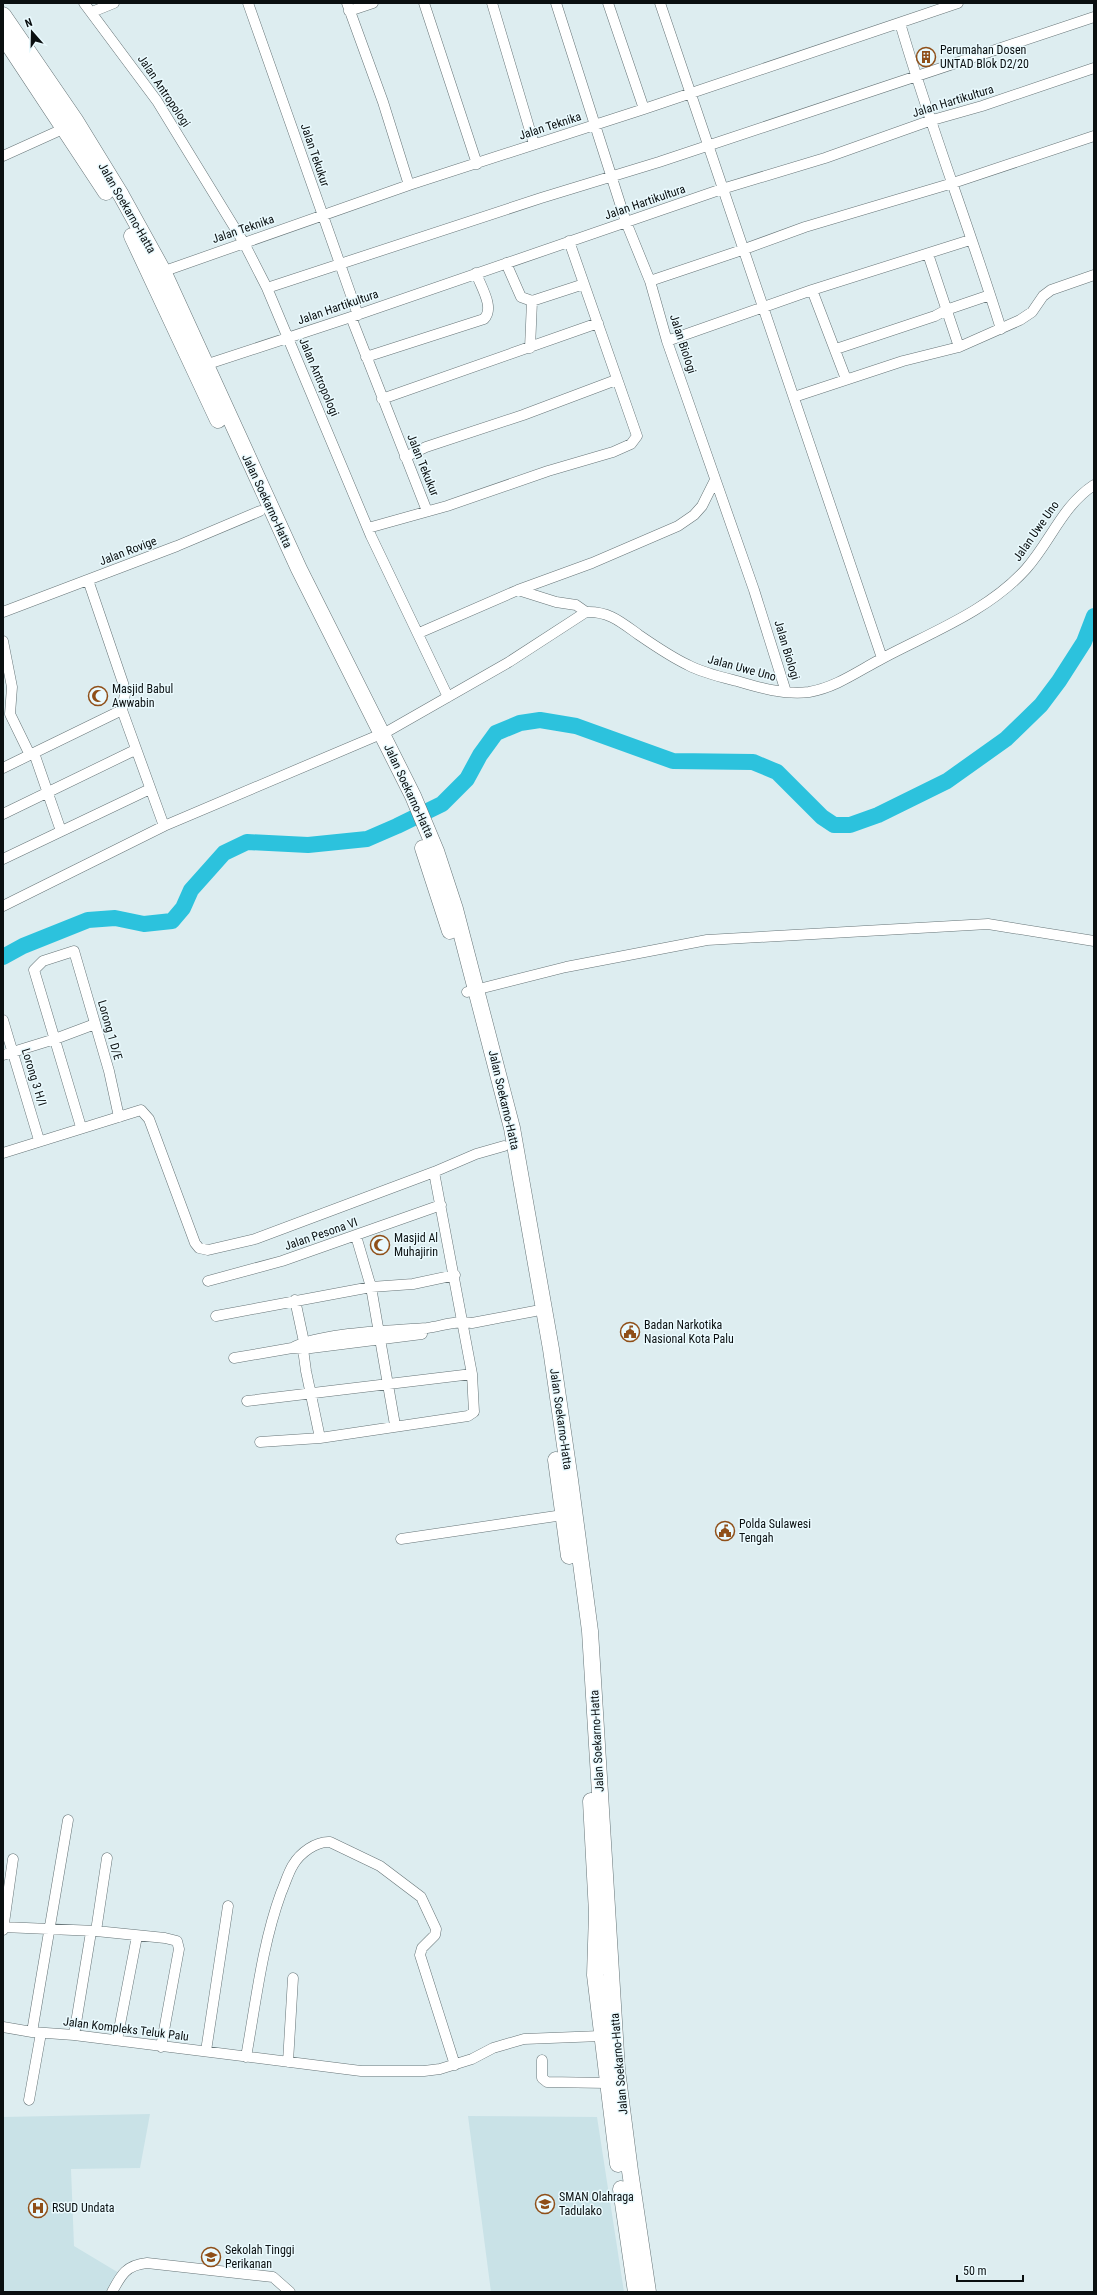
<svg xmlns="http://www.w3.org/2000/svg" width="1097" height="2295" viewBox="0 0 1097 2295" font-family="'Roboto Condensed',sans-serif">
  <rect width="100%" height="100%" fill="#ddedf0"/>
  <path fill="#c9e2e7" d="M150 2114 140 2168 71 2169 74 2246 119 2273 108 2292H3V2117Z
    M468 2116 597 2117 624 2292H491Z"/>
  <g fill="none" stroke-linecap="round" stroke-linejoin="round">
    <path stroke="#2cc2dd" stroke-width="16" d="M3 957 23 946 88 920 115 918 144 924 172 921 183 908 191 890 224 853 247 842 308 845 367 839 397 826 442 804 467 779 480 755 496 733 520 723 540 720 576 726 673 761 753 762 777 772 822 817 834 825H850L878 815 947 781 1006 739 1041 705 1059 681 1084 642 1094 616"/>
    <g stroke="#667477" stroke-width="11">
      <path id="street" d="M84 3 157 101 244 243 267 288 371 536 448 697
        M248 3 358 315
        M347 3 383 102 409 185
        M424 3 477 164
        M492 3 534 144
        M556 3 626 222 650 281 667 341 754 590 786 692
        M608 3 644 109
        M660 3 882 658
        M349 11 373 3
        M92 12 114 3
        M900 23C930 126 969 226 1001 329
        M3 156 65 128
        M928 254 959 347
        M506 263 521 297 532 301
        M159 273 409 185 644 109 958 3
        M650 281 742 250 805 227 953 183 1094 136
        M267 288 541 198 659 162 1094 17
        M812 290 846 379
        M351 317 427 511
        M667 341 812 290 970 240
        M530 348 532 301 584 284
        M836 349 935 316 946 310 990 295
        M366 357 484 319C495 308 481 287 476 273
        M205 365 351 317 722 189 825 158 929 121 982 106 1094 68
        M794 397 903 361 959 347 1020 320 1032 312 1043 296 1051 290 1094 275
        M382 399 598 323
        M405 457 426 447 523 415 616 380
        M368 528 447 506 548 471 613 452 631 444 637 436 569 241
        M88 580 123 683 125 694 122 710
        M518 590 592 563 678 526 694 515 702 506 715 480
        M3 612 177 546 260 511
        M419 633 518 590 556 602 576 605 586 612
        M3 641 12 687 10 714 30 755
        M383 734 509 662 586 612C609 611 621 622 639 635 655 646 671 657 688 665 703 673 721 677 737 681 760 688 785 695 809 692 837 687 858 671 883 658 932 632 988 611 1026 569 1051 541 1062 506 1094 485
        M34 753 61 831
        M3 768 122 710 164 826
        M3 814 135 750
        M3 859 150 789
        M3 906 164 826 374 737
        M467 992 566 967 707 940 988 924 1094 941
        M3 1020 39 1140
        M3 1055 55 1039 95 1024
        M81 1127 34 970 43 961 74 951 109 1071 119 1117
        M3 1153 141 1110 149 1119 195 1243 199 1248 208 1250 255 1239 434 1172 476 1154 504 1146
        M356 1236 371 1287 395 1425
        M208 1281 282 1261 441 1205
        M295 1300 304 1342 303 1349 306 1371 320 1438
        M216 1316 371 1287 413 1284 455 1275
        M292 1348C322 1332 391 1331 427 1328 442 1326 457 1320 472 1323L535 1311
        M234 1358 292 1348 303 1349 422 1334
        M247 1401 472 1374
        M260 1442 320 1438 468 1416 474 1412 472 1374 434 1172
        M401 1539 563 1515
        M3 1927 96 1931 165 1938 177 1941 179 1949 161 2047
        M3 1930 13 1859
        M96 1931 107 1858
        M3 2027 32 2032 74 2035 361 2071H424L440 2069 472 2059 493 2048 524 2039 601 2036
        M32 2032 68 1820
        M74 2035 91 1932
        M117 2040 137 1936
        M206 2051 228 1906
        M246 2057C256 2002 262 1945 281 1893 285 1884 288 1873 293 1865 300 1853 316 1841 330 1842L380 1866 421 1897 436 1929 435 1935 422 1948 420 1955 455 2065
        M542 2060V2078L547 2082 607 2083
        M288 2062 293 1978
        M29 2100 41 2033
        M112 2292C121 2275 126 2265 147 2263L273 2277 290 2292"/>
    </g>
    <g stroke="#667477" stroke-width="17">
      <path id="primary" d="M3 15 75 120 121 195 163 271 299 569 413 796 436 851 455 909 512 1128 551 1349 570 1480 590 1631 617 2070 630 2171 648 2292
        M3 36 106 192
        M132 236 218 420
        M423 848 450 931
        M556 1460 569 1556
        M591 1801 597 1913 595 1975 618 2164
        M621 2189 636 2292"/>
    </g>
    <use href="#street" stroke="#fff" stroke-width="10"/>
    <use href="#primary" stroke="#fff" stroke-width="16"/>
  </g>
  <defs>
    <g id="building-ring" transform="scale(1)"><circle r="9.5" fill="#eafafe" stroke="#8f4f18" stroke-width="1.5"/><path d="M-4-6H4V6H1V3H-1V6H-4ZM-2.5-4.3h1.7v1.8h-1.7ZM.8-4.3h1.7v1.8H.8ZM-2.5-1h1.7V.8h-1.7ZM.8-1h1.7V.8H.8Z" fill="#8f4f18"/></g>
    <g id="mosque-ring" transform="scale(1)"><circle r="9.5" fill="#eafafe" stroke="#8f4f18" stroke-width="1.5"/><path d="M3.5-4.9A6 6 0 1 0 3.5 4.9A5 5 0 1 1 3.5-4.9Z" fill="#8f4f18"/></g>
    <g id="civic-ring" transform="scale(1)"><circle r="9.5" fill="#eafafe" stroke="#8f4f18" stroke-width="1.5"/><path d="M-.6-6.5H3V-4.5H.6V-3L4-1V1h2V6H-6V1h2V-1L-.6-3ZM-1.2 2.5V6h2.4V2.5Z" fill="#8f4f18"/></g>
    <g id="school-ring" transform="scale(1)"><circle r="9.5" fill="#eafafe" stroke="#8f4f18" stroke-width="1.5"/><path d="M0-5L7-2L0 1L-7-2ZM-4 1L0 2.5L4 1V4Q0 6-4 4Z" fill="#8f4f18"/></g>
    <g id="hospital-ring" transform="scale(1)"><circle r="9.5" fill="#eafafe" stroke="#8f4f18" stroke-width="1.5"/><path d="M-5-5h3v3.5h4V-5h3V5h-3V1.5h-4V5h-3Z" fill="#8f4f18"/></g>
    <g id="university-ring" transform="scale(1)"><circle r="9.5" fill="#eafafe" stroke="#8f4f18" stroke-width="1.5"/><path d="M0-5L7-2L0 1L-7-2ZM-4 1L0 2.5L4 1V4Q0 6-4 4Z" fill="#8f4f18"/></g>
  </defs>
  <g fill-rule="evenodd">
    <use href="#building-ring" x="926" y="57"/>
    <use href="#mosque-ring" x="98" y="696"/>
    <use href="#mosque-ring" x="380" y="1245"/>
    <use href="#civic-ring" x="630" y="1332"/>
    <use href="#civic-ring" x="725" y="1531"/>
    <use href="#school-ring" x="545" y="2204"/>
    <use href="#hospital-ring" x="38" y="2208"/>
    <use href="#university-ring" x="211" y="2257"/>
  </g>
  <g text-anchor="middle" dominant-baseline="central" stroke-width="3" stroke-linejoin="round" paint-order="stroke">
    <g font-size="12" fill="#0a0f10" stroke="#eafafe" text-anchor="start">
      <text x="940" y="50">Perumahan Dosen<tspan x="940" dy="14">UNTAD Blok D2/20</tspan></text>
      <text x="112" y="689">Masjid Babul<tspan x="112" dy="14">Awwabin</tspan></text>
      <text x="394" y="1238">Masjid Al<tspan x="394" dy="14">Muhajirin</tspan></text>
      <text x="644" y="1325">Badan Narkotika<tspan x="644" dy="14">Nasional Kota Palu</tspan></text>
      <text x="739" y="1524">Polda Sulawesi<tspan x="739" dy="14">Tengah</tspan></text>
      <text x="559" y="2197">SMAN Olahraga<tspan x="559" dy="14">Tadulako</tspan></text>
      <text x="52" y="2208">RSUD Undata</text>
      <text x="225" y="2250">Sekolah Tinggi<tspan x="225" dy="14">Perikanan</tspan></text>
    </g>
    <g font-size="12" fill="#0a0f10" stroke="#eafafe">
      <text transform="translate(164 91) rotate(56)">Jalan Antropologi</text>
      <text transform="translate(953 101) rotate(-17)">Jalan Hartikultura</text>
      <text transform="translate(550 126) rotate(-18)">Jalan Teknika</text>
      <text transform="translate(315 155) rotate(71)">Jalan Tekukur</text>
      <text transform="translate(645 202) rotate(-19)">Jalan Hartikultura</text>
      <text transform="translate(127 208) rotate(60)">Jalan Soekarno-Hatta</text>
      <text transform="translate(243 229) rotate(-19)">Jalan Teknika</text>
      <text transform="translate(338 307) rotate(-19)">Jalan Hartikultura</text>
      <text transform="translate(683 344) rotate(72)">Jalan Biologi</text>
      <text transform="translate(319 377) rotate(67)">Jalan Antropologi</text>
      <text transform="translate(423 465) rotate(68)">Jalan Tekukur</text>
      <text transform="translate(267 501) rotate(65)">Jalan Soekarno-Hatta</text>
      <text transform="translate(1036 531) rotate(-55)">Jalan Uwe Uno</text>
      <text transform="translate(128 551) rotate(-21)">Jalan Rovige</text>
      <text transform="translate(787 650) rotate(73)">Jalan Biologi</text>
      <text transform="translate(742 668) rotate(15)">Jalan Uwe Uno</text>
      <text transform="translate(409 791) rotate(65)">Jalan Soekarno-Hatta</text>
      <text transform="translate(110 1030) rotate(74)">Lorong 1 D/E</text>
      <text transform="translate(34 1077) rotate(73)">Lorong 3 H/I</text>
      <text transform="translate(504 1100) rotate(77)">Jalan Soekarno-Hatta</text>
      <text transform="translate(321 1234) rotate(-19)">Jalan Pesona VI</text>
      <text transform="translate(561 1419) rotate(82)">Jalan Soekarno-Hatta</text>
      <text transform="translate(597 1741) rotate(-93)">Jalan Soekarno-Hatta</text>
      <text transform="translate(126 2029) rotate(7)">Jalan Kompleks Teluk Palu</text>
      <text transform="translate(619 2064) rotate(-95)">Jalan Soekarno-Hatta</text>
    </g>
  </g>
  <rect width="1097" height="2295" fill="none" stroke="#0a0f10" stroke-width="8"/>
  <g transform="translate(32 32) rotate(340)" stroke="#eafafe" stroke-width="3" paint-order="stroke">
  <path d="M0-3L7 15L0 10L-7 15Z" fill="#0a0f10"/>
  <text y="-6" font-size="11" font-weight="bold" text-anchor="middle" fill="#0a0f10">N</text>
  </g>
  <path d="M957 2275v6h66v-6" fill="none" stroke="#0a0f10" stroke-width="2"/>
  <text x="963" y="2275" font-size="12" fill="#0a0f10" stroke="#eafafe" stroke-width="3" paint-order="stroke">50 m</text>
</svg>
